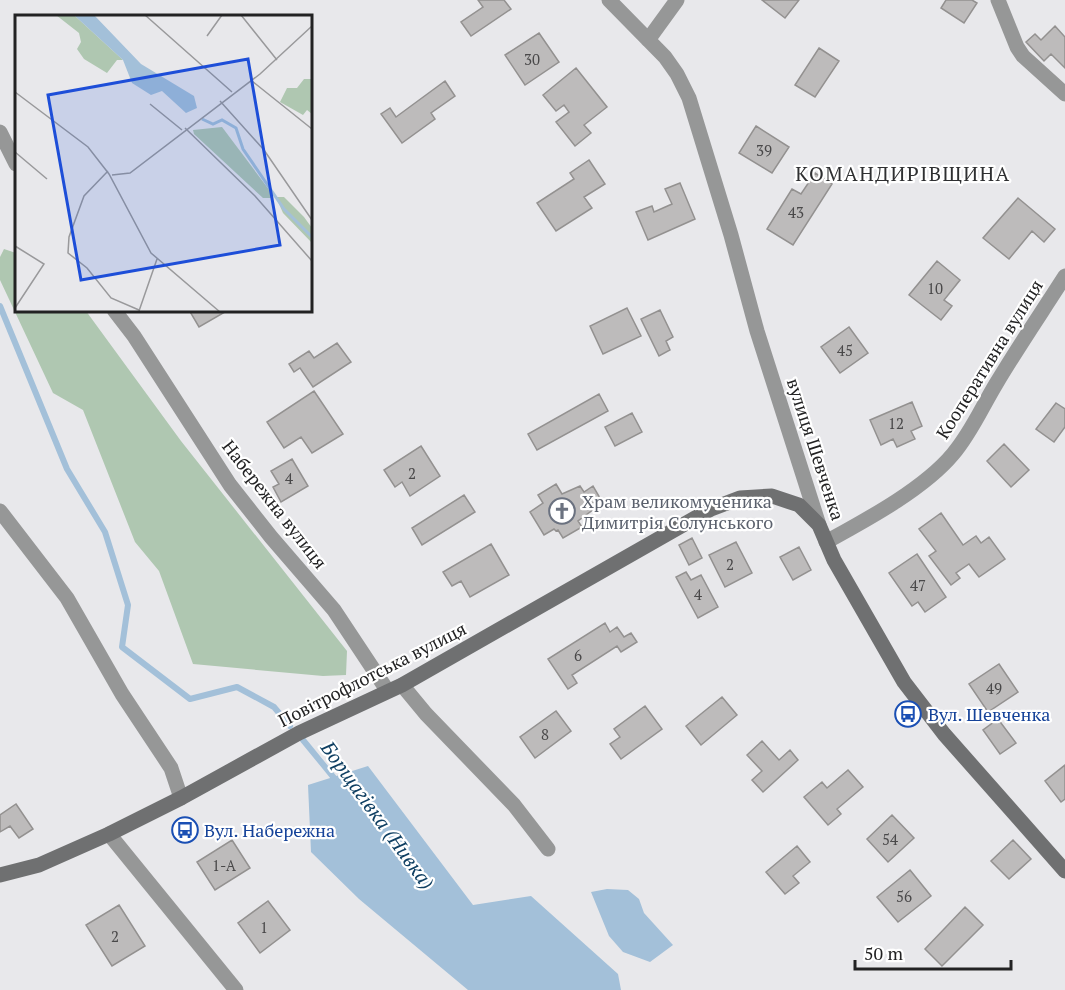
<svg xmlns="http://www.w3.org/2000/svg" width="1065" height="990" viewBox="0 0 1065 990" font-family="'PT Serif',serif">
  <rect width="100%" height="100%" fill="#e8e8eb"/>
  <path fill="#afc7b1" d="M4 249 16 253V310L86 311 181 441 347 651 346 675 323 676 193 664 159 571 135 542 83 410 53 393 0 280V257Z"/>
  <path fill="#a3c0d9" d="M368 766 473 905 531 896 618 974 621 990H468L359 899 311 852 308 785Z
    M607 889 628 890 639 899 644 913 673 945 650 962 623 952 609 936 591 892Z"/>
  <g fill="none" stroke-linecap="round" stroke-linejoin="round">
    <path stroke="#a3c0d9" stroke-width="6" d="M0 306 67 469 105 532 128 605 122 647 190 699 237 687 274 707 290 726
      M303 740 339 784"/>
  </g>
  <path fill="#bdbbbb" stroke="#939190" stroke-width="1.5" d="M478 0H504L511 9 471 36 461 22 483 7Z
    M762 0H799L785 18Z
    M946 0H972L977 3 964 23 941 8Z
    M1055 26 1065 37V68L1051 54 1044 61 1026 42 1035 34 1041 40Z
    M539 33 559 62 525 85 505 55Z
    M819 48 839 61 815 97 795 85Z
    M576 68 607 107 584 125 591 133 575 146 556 122 569 112 564 105 556 111 543 95Z
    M445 81 455 96 431 113 435 119 402 143 381 114 390 108 396 117Z
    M756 126 789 147 772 173 739 153Z
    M589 160 605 184 584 197 592 208 556 231 537 203 574 179 570 173Z
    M815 173 832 184 793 245 767 229 792 189 801 194Z
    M680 183 695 219 648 240 636 212 652 206 654 212 672 204 665 189Z
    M1018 198 1055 229 1044 242 1032 231 1009 259 983 238Z
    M937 261 960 280 944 300 952 306 941 320 909 295Z
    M627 308 641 336 603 354 590 326Z
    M189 310H224L225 312 199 327Z
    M660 310 673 337 666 341 670 350 659 356 641 319Z
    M849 327 868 353 840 373 821 347Z
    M337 343 351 362 313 387 300 368 294 372 289 364 309 351 314 358Z
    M314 391 343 434 312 453 301 437 284 448 267 422Z
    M599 394 608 411 537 450 528 434Z
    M912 402 922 426 911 431 915 439 897 447 893 439 881 445 870 420Z
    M1056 403 1065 409V427L1054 442 1036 429Z
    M632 413 642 432 615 446 605 427Z
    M1004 444 1029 470 1011 487 987 461Z
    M421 446 440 476 410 496 402 482 395 487 384 470Z
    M292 459 308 486 281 502 273 487 279 484 271 471Z
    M556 484 562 494 580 486 584 492 593 486 600 498 591 504 594 509 578 521 582 527 563 538 558 530 556 531 554 529 544 535 530 512 543 503 538 495Z
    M464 495 475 512 422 545 412 528Z
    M941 513 963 545 976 536 981 543 989 537 1005 559 979 577 969 564 956 573 960 578 951 585 929 556 936 551 919 529Z
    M692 538 702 558 689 565 679 545Z
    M736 542 752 573 725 587 709 555Z
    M491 544 509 575 470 597 461 581 452 586 443 572Z
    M799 547 811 570 793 580 780 557Z
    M917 554 946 597 925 612 918 602 912 606 889 573Z
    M686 572 691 580 701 575 718 607 698 618 676 577Z
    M605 623 610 632 617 627 624 637 631 633 637 642 621 652 617 646 572 675 577 683 568 689 548 659Z
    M999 664 1018 692 988 712 969 684Z
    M722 697 737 715 701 745 686 726Z
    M645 706 662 729 621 759 610 744 620 737 614 729Z
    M556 711 571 731 535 758 520 737Z
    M998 719 1016 743 1000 754 983 730Z
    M762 741 779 760 790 750 798 760 763 792 752 780 762 771 747 755Z
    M1065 765V799L1061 802 1045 781Z
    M848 770 863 787 837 809 841 814 828 825 804 797 822 782 827 788Z
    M16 804 33 829 19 838 10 826 0 832V815Z
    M892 815 914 838 888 862 867 839Z
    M232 840 250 868 215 890 197 862Z
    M1013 840 1031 859 1009 879 991 861Z
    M797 846 810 862 793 876 799 883 785 894 766 872Z
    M910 870 931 896 898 922 877 897Z
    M268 901 290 930 260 953 238 923Z
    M119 905 145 946 112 966 86 925Z
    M965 907 983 925 942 966 925 949Z"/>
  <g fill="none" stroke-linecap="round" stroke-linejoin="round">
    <path stroke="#969797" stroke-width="15" d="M609 0 665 57 677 74 689 98 731 235 757 331 819 525
      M998 0 1017 47 1023 56 1065 94
      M648 40 677 0
      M0 132 16 164
      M114 310 134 336 230 485 271 537 334 610 387 690
      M0 511 67 598 122 694 171 768 181 798
      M826 542C866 520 924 489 953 454 971 433 982 407 996 384 1018 347 1042 312 1065 276
      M402 685 426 714 514 805 548 849
      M109 834 236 990"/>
    <path stroke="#6f7071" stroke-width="15" d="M0 875 39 865 109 834 181 798 299 733 402 685 711 509 740 498 772 496 799 505 819 525 834 560 904 682 944 734 1065 871"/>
  </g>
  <defs>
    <g id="church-ring" transform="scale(1.35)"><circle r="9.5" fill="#fff" stroke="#6b7280" stroke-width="1.5"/><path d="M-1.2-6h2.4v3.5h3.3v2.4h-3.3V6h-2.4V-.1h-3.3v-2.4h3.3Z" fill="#6b7280"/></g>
    <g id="bus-ring" transform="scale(1.35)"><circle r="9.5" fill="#fff" stroke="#1a4fb4" stroke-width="1.5"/><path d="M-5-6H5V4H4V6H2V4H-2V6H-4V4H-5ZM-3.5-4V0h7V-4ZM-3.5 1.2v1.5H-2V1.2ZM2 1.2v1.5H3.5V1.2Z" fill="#1a4fb4"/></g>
  </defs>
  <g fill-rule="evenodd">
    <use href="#church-ring" x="562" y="511"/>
    <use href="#bus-ring" x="908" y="714"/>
    <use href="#bus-ring" x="185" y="830"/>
  </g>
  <g text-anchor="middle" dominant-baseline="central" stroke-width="4.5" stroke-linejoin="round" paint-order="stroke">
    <g font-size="15" fill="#494849">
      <text x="532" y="59">30</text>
      <text x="764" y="150">39</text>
      <text x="796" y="212">43</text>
      <text x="935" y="288">10</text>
      <text x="845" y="350">45</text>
      <text x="896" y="423">12</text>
      <text x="412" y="473">2</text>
      <text x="289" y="478">4</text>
      <text x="730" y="564">2</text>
      <text x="918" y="585">47</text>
      <text x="698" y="594">4</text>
      <text x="578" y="655">6</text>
      <text x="994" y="688">49</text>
      <text x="545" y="734">8</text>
      <text x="890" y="839">54</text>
      <text x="224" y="865">1-А</text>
      <text x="904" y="896">56</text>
      <text x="264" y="927">1</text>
      <text x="115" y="936">2</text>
    </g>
    <g font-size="18" fill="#222223" stroke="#fff">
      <text transform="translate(989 359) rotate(-58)">Кооперативна вулиця</text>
      <text transform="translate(816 449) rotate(72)">вулиця Шевченка</text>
      <text transform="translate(275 504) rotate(52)">Набережна вулиця</text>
      <text transform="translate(372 674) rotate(-27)">Повітрофлотська вулиця</text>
    </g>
    <g font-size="18" fill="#5b616d" stroke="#fff" text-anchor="start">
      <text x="582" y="501">Храм великомученика<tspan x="582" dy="21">Димитрія Солунського</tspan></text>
    </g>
    <g font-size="18" fill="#164399" stroke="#fff" text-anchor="start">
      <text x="928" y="714">Вул. Шевченка</text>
      <text x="204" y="830">Вул. Набережна</text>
    </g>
    <g font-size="20" letter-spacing="1.5" fill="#2e2f31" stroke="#fff">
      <text x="903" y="173">КОМАНДИРІВЩИНА</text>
    </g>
    <g font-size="20" font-style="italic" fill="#0f3f62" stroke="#fff">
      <text transform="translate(378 815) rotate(54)">Борщагівка (Нивка)</text>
    </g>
  </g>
  <g transform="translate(15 15)">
    <rect width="297" height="297" fill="#e8e8eb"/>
    <path d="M41 0H59L108 45H102L92 58 69 44 62 34 66 27 64 18ZM289 64H297V99L292 95 288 100 265 87 272 73H282ZM207 112 258 180 256 183H248L179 119 178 115ZM261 182H269L289 202 297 213V228L268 198Z" fill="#afc7b1"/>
    <path d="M59 0H79L126 49 179 81 182 93 171 98 147 76 136 80 117 68 108 45Z" fill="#a3c0d9"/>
    <path fill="none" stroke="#a3c0d9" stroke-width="3" d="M187 104 198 109 207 105 221 113 228 134 269 194 297 222"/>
    <path fill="none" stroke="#99999b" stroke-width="1.5" d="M130 0 217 77M226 0 262 45M192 21 207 0M237 66 297 114M0 77 73 132 94 159 136 238 205 297M205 86 249 135 297 205M135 89 167 115M170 113 240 181 297 246M0 137 32 164M93 156 69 181 54 222 53 238 72 253 96 283 124 295M97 160 115 158 245 59 297 11M0 231 29 249 0 293M124 296 142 244"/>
    <path fill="#1d4ed8" fill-opacity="0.15" stroke="#1d4ed8" stroke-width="3" d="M233 44 265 230 66 265 33 80Z"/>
    <rect width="297" height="297" fill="none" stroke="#222223" stroke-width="3"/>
  </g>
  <path d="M855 960v9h156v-9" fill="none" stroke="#222223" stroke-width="3"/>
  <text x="864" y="960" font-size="18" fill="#222223" stroke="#ffffff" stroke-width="4.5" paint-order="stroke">50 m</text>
</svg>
